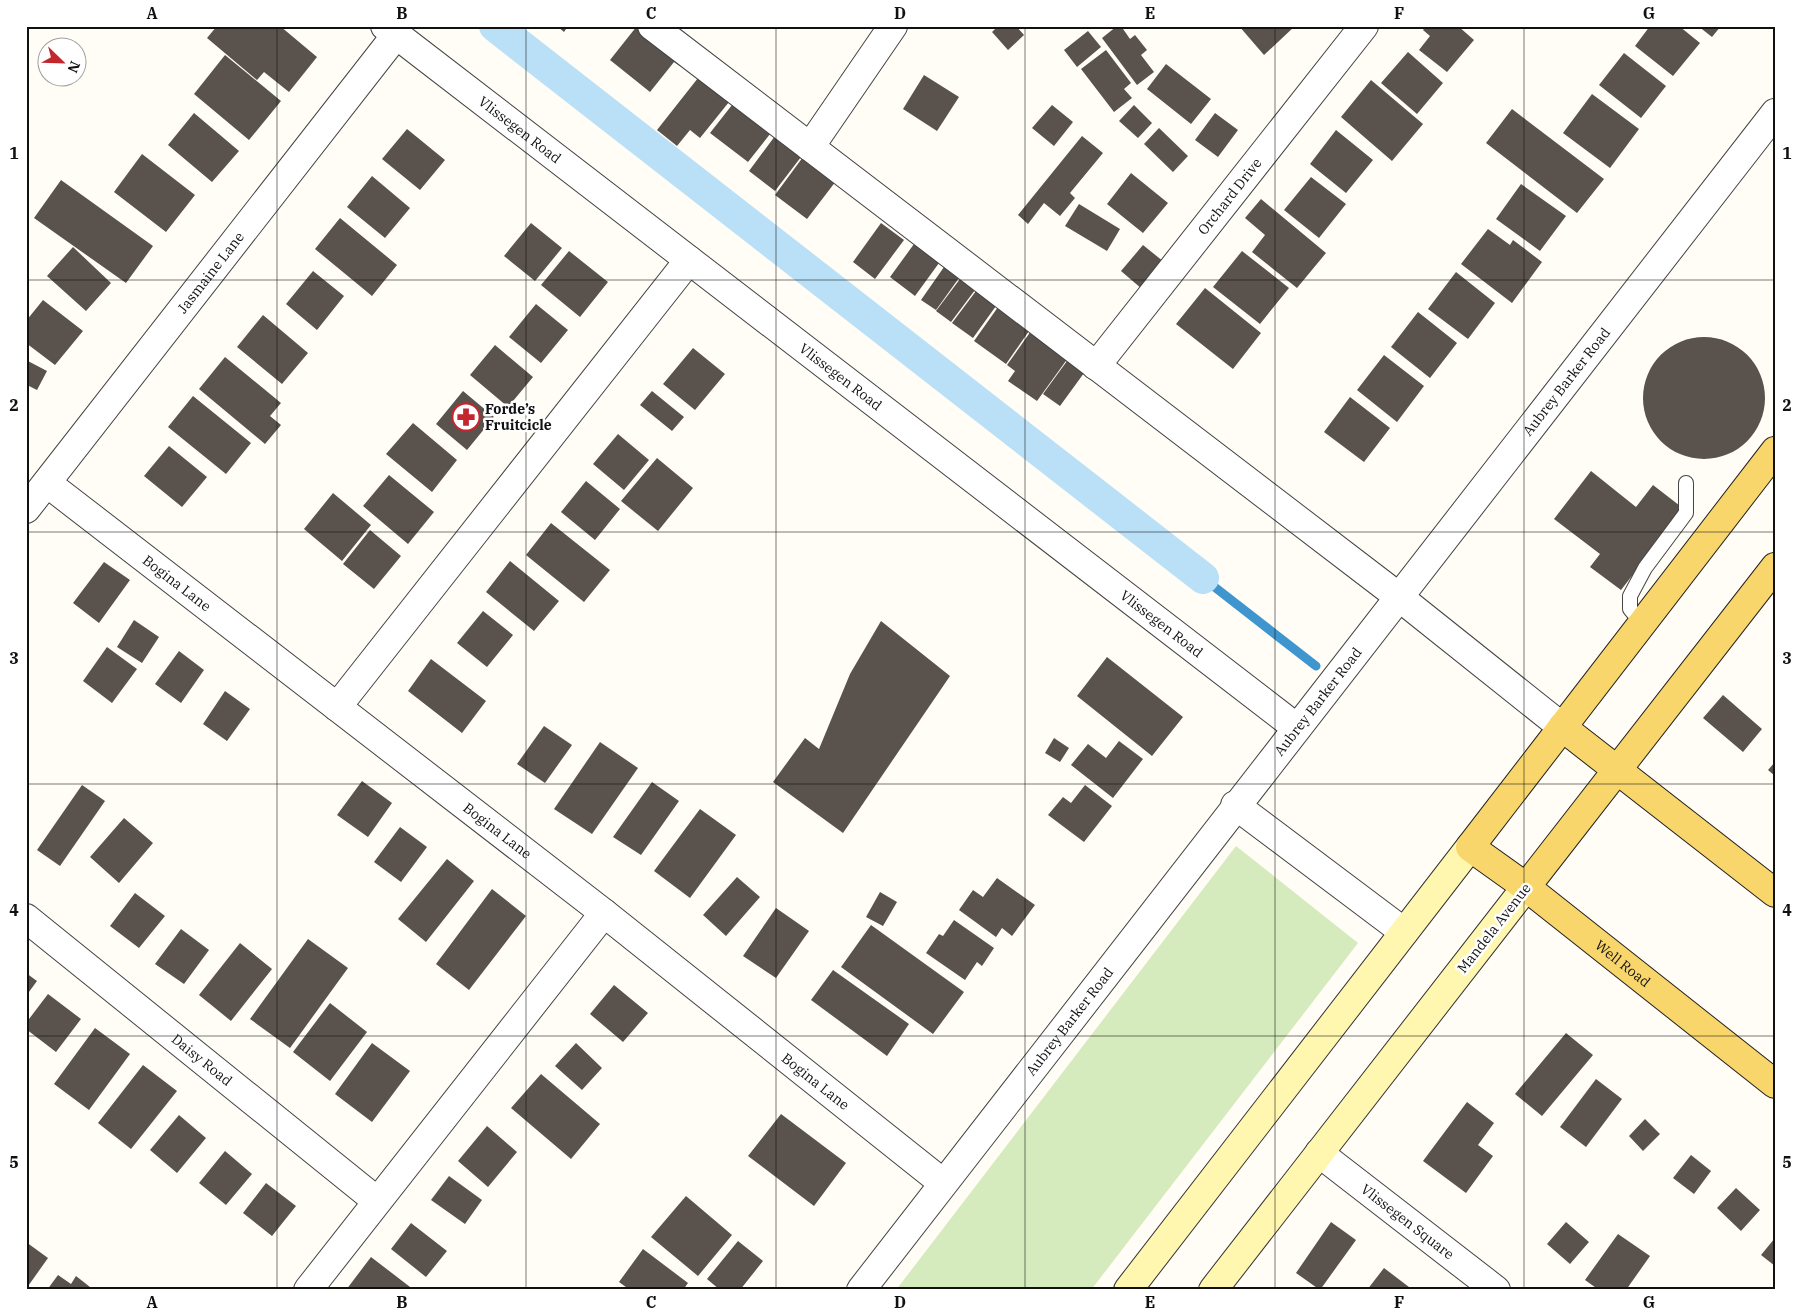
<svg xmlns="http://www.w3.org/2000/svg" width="1801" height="1316" viewBox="0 0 1801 1316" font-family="'IBM Plex Serif',serif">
  <rect width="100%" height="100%" fill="#fffdf5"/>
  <path fill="#d5ebbd" d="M1236 846 1358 943 1091 1290H896Z"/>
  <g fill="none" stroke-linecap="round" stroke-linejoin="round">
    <path stroke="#3f96cf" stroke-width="9" d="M1203 578 1316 666"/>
    <path stroke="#b9e0f7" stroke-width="32" d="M495 26 1203 578"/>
  </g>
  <path fill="#5a524d" d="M217 26H280L317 57 289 92 264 72 257 80 207 38Z
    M557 26H568L564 32Z
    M637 26 688 56 680 66 674 62 650 92 610 60Z
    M998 26H1016L1024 35 1008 50 992 32Z
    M1117 26H1121L1130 39 1135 35 1147 50 1141 55 1154 72 1137 85 1102 38Z
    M1239 26H1295L1264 55Z
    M1426 26H1458L1474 40 1447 72 1419 50 1430 36 1423 30Z
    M1650 26H1679L1700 43 1673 76 1635 46Z
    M1698 26H1721L1712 37Z
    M1088 31 1101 47 1077 67 1064 50Z
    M1106 50 1131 83 1124 89 1132 98 1114 112 1081 69Z
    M1408 52 1443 83 1417 114 1381 83Z
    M1624 53 1666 86 1641 118 1599 85Z
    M225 55 281 101 249 140 194 94Z
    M1166 64 1211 99 1191 124 1147 89Z
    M924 75 959 97 937 131 903 109Z
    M698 78 729 102 700 138 690 130 677 146 657 130Z
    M1371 80 1423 124 1392 161 1341 117Z
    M1592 94 1639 129 1610 168 1563 133Z
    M732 105 770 134 748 162 710 133Z
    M1052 105 1073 122 1054 146 1032 128Z
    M1134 105 1152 123 1138 138 1119 121Z
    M1512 109 1604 179 1577 213 1486 143Z
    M194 113 239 151 212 182 168 145Z
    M1215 113 1238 130 1218 157 1195 140Z
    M1159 128 1188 156 1173 172 1144 144Z
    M407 129 445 160 420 190 382 159Z
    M1336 130 1373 160 1346 193 1310 164Z
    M775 136 801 157 775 191 749 171Z
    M1082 136 1103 153 1070 193 1075 198 1060 216 1044 203 1028 224 1018 215Z
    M142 154 195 195 166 232 114 192Z
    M803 157 836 181 807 219 775 195Z
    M1131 173 1168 203 1143 233 1107 204Z
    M372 176 410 208 385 238 347 207Z
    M1311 177 1346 204 1319 238 1284 210Z
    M61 180 153 246 126 283 34 218Z
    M1521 184 1566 216 1540 251 1496 219Z
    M1261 199 1326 253 1297 288 1252 252 1265 235 1245 218Z
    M1079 204 1120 229 1107 251 1065 226Z
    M340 218 397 265 372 296 315 249Z
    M531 223 562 248 535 281 504 256Z
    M881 223 904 240 875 279 853 262Z
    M1488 229 1510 245 1513 240 1542 262 1512 303 1461 264Z
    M914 244 939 263 915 296 890 277Z
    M1143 245 1164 262 1142 289 1121 271Z
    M73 247 111 283 86 311 47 276Z
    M569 251 608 282 580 317 541 285Z
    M1242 251 1289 288 1260 324 1213 287Z
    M944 267 959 278 936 310 921 300Z
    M313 271 344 296 317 330 286 304Z
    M1456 272 1495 303 1468 339 1428 309Z
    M960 279 975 290 951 322 936 311Z
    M1205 288 1261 333 1233 369 1176 324Z
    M976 291 996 306 973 338 952 323Z
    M43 300 83 331 55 365 26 343V321Z
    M1003 300 1016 310 1010 318 1029 331 1006 364 974 341Z
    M536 304 568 330 541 363 509 337Z
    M1418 312 1457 343 1430 378 1391 347Z
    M263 315 308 353 282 384 237 347Z
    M1031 331 1068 358 1037 401 1008 381 1015 371 1007 365Z
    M1643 398a61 61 0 1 1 122 0a61 61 0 1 1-122 0Z
    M495 345 533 377 508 407 470 375Z
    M693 348 725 374 695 410 663 384Z
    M1384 355 1424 386 1397 422 1357 390Z
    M225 357 281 403 270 416 281 425 265 444 199 389Z
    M26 360 47 371 37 390 29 386 26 391Z
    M1067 361 1084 373 1060 406 1043 394Z
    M463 391 494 417 467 450 436 424Z
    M652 391 684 417 672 431 640 405Z
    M193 396 251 443 226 474 168 427Z
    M1350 397 1390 428 1364 462 1324 432Z
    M413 423 457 460 432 492 386 454Z
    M618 434 649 460 624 490 593 464Z
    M169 446 207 477 182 507 144 476Z
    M657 458 693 488 658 531 621 501Z
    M1591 471 1636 507 1653 485 1684 509 1621 590 1590 567 1600 554 1554 519Z
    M389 475 434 512 408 544 363 506Z
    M586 481 620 509 595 540 561 512Z
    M333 493 371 525 342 561 304 529Z
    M551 523 610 570 584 602 526 555Z
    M370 530 401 556 374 589 343 564Z
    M510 561 559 601 534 631 486 592Z
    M104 562 130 580 99 623 73 603Z
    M483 611 513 635 487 667 457 643Z
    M134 620 159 637 142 663 117 647Z
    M881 621 950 676 843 833 773 782 805 738 819 749 850 674Z
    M107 647 137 669 112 703 83 681Z
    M179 651 204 670 181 703 155 684Z
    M1107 657 1183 717 1152 756 1077 696Z
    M431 659 486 701 462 733 408 691Z
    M225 691 250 709 227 741 203 724Z
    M1723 695 1762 729 1743 752 1703 718Z
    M544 726 572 745 545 783 517 764Z
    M1054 738 1069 748 1060 762 1045 753Z
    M1119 741 1143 759 1113 798 1071 765 1088 744 1106 758Z
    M600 742 638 768 592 834 554 809Z
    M1775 762V776L1768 770Z
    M362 781 392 803 368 837 337 815Z
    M652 782 679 801 641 855 613 837Z
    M82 785 105 801 60 866 37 850Z
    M1085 785 1112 806 1084 842 1048 815 1063 797 1071 803Z
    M700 809 736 835 690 898 654 871Z
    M124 818 153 843 119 883 90 857Z
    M400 827 427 847 401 882 374 862Z
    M447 859 474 881 426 942 398 919Z
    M737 877 760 897 726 936 703 915Z
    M997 878 1035 905 1012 936 1002 928 996 937 959 910 973 890 983 897Z
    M492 889 526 916 469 990 436 964Z
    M880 892 897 902 883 926 866 917Z
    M135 893 165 916 139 948 110 926Z
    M776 908 809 931 776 978 743 956Z
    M954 920 994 948 982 966 977 962 965 980 926 953 939 934 943 936Z
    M871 925 964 992 933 1034 841 967Z
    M181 929 209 950 184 984 155 964Z
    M308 939 348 968 290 1048 250 1019Z
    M240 943 272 969 231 1021 199 995Z
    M833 970 909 1024 887 1056 811 1000Z
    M26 973 37 981 26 996Z
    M614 985 648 1013 623 1042 590 1014Z
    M48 994 81 1019 56 1052 26 1029V1023Z
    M330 1003 367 1032 330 1081 293 1052Z
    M95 1028 130 1054 89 1110 54 1084Z
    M1566 1033 1593 1055 1542 1116 1515 1094Z
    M372 1043 410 1071 372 1122 335 1094Z
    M576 1043 602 1068 582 1090 555 1066Z
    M143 1065 177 1091 131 1149 98 1123Z
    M541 1074 600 1124 571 1159 511 1108Z
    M1596 1079 1622 1099 1586 1147 1560 1127Z
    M1467 1102 1494 1123 1478 1145 1493 1156 1466 1193 1423 1161Z
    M781 1114 846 1163 814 1206 748 1156Z
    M179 1115 206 1138 177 1173 150 1150Z
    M1645 1119 1660 1134 1643 1151 1629 1136Z
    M487 1126 517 1152 488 1187 458 1161Z
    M225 1151 252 1174 226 1205 199 1183Z
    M1691 1155 1711 1171 1694 1194 1673 1178Z
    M449 1176 482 1200 465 1224 431 1200Z
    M266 1183 296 1206 272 1236 243 1213Z
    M1736 1188 1760 1210 1741 1231 1717 1208Z
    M686 1196 732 1235 698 1276 651 1237Z
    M1331 1222 1356 1240 1320 1290 1296 1273Z
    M1566 1222 1589 1242 1570 1264 1547 1244Z
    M411 1223 447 1251 426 1277 391 1249Z
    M1618 1234 1650 1256 1626 1290H1599L1585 1280Z
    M1775 1238V1266L1761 1255Z
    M738 1241 763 1261 740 1290H720L707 1279Z
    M26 1242 48 1258 26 1289Z
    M643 1249 688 1283 683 1290H630L619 1282Z
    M371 1257 414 1290H346Z
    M1384 1268 1409 1287 1408 1290H1367Z
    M58 1275 71 1284 76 1276 90 1287 88 1290H47Z"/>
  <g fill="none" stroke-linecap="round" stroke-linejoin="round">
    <g stroke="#444" stroke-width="16">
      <path id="service" d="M1642 623 1630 609V596L1645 568 1686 513V483"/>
    </g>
    <g stroke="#444" stroke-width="30">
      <g id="minor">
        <path id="s1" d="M385 26 1297 728"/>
        <path d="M652 26 1399 597 1562 727"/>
        <path d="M810 147 893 26"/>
        <path id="s2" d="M1096 366 1364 26"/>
        <path id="s3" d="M47 483 604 913 943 1183"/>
        <path id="s4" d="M26 509 396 35"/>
        <path d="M337 707 689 260"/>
        <path d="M1235 805 1404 932"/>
        <path id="s5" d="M26 918 377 1201"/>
        <path id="s6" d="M1319 1153 1496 1290"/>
        <path d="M308 1290 604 913"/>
        <path id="s7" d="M861 1290 1775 113"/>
      </g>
    </g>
    <g stroke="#333" stroke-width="30">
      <path id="secondary" d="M1128 1290 1470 847
        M1213 1290 1526 887"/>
    </g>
    <g stroke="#222" stroke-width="30">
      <g id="primary">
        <path id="s8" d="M1775 451 1470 847 1526 887 1775 1084"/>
        <path d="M1562 727 1775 893"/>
        <path d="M1526 887 1775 567"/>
      </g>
    </g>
    <use href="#service" stroke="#fff" stroke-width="14"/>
    <use href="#minor" stroke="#fff" stroke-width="28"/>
    <use href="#secondary" stroke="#fff6b0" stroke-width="28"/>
    <use href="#primary" stroke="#f9d66b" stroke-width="28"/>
  </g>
  <path fill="none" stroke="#111" stroke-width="1" stroke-opacity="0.55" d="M277 26V1290M526 26V1290M776 26V1290M1025 26V1290M1275 26V1290M1524 26V1290M26 280H1775M26 532H1775M26 784H1775M26 1036H1775"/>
  <defs>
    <g id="pharmacy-ring" transform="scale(1.4375)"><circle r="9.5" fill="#fff" stroke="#c4262e" stroke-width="1.5"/><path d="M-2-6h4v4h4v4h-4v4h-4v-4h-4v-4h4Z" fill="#c4262e"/></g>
  </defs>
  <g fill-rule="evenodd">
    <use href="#pharmacy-ring" x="466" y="417"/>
  </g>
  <g text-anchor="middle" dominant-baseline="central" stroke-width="5" stroke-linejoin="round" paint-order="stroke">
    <g font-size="14" fill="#111" stroke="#fff">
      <text stroke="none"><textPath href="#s1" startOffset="170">Vlissegen Road</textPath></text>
      <text stroke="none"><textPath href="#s2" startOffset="216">Orchard Drive</textPath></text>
      <text stroke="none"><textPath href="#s4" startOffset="300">Jasmaine Lane</textPath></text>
      <text stroke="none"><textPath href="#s1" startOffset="575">Vlissegen Road</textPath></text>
      <text stroke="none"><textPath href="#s7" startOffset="1150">Aubrey Barker Road</textPath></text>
      <text stroke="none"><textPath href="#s3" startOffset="164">Bogina Lane</textPath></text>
      <text stroke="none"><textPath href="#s1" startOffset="980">Vlissegen Road</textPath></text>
      <text stroke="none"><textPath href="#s7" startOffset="745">Aubrey Barker Road</textPath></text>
      <text stroke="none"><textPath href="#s3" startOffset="569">Bogina Lane</textPath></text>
      <text transform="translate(1494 928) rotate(-52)">Mandela Avenue</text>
      <text stroke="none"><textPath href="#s8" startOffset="692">Well Road</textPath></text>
      <text stroke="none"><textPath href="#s7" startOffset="340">Aubrey Barker Road</textPath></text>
      <text stroke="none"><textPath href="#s5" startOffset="226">Daisy Road</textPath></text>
      <text stroke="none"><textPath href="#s3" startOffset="974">Bogina Lane</textPath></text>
      <text stroke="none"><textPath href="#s6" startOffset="112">Vlissegen Square</textPath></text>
    </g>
    <g font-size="14" font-weight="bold" fill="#111" stroke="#fff" text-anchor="start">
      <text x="485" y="409">Forde’s<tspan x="485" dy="16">Fruitcicle</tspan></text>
    </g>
  </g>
  <rect width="1801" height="1316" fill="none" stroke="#ffffff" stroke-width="55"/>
  <g transform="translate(62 62) rotate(113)"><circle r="24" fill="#ffffff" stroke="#a0a0a0"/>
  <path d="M0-4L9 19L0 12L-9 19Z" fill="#c4262e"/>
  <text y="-8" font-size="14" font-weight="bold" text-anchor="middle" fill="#111111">N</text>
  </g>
  <rect x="28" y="28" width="1746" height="1260" fill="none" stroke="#111" stroke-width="2"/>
  <g font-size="16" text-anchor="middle" font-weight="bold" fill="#111">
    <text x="152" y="19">A</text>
    <text x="402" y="19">B</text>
    <text x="651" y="19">C</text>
    <text x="900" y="19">D</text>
    <text x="1150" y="19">E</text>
    <text x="1399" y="19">F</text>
    <text x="1649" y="19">G</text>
    <text x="14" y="159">1</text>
    <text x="1787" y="159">1</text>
    <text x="14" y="411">2</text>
    <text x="1787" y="411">2</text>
    <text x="14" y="664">3</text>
    <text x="1787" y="664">3</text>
    <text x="14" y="916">4</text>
    <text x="1787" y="916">4</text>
    <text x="14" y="1168">5</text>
    <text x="1787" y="1168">5</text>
    <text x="152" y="1308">A</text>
    <text x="402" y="1308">B</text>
    <text x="651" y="1308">C</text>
    <text x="900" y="1308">D</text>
    <text x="1150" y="1308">E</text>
    <text x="1399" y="1308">F</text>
    <text x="1649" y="1308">G</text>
  </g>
</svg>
